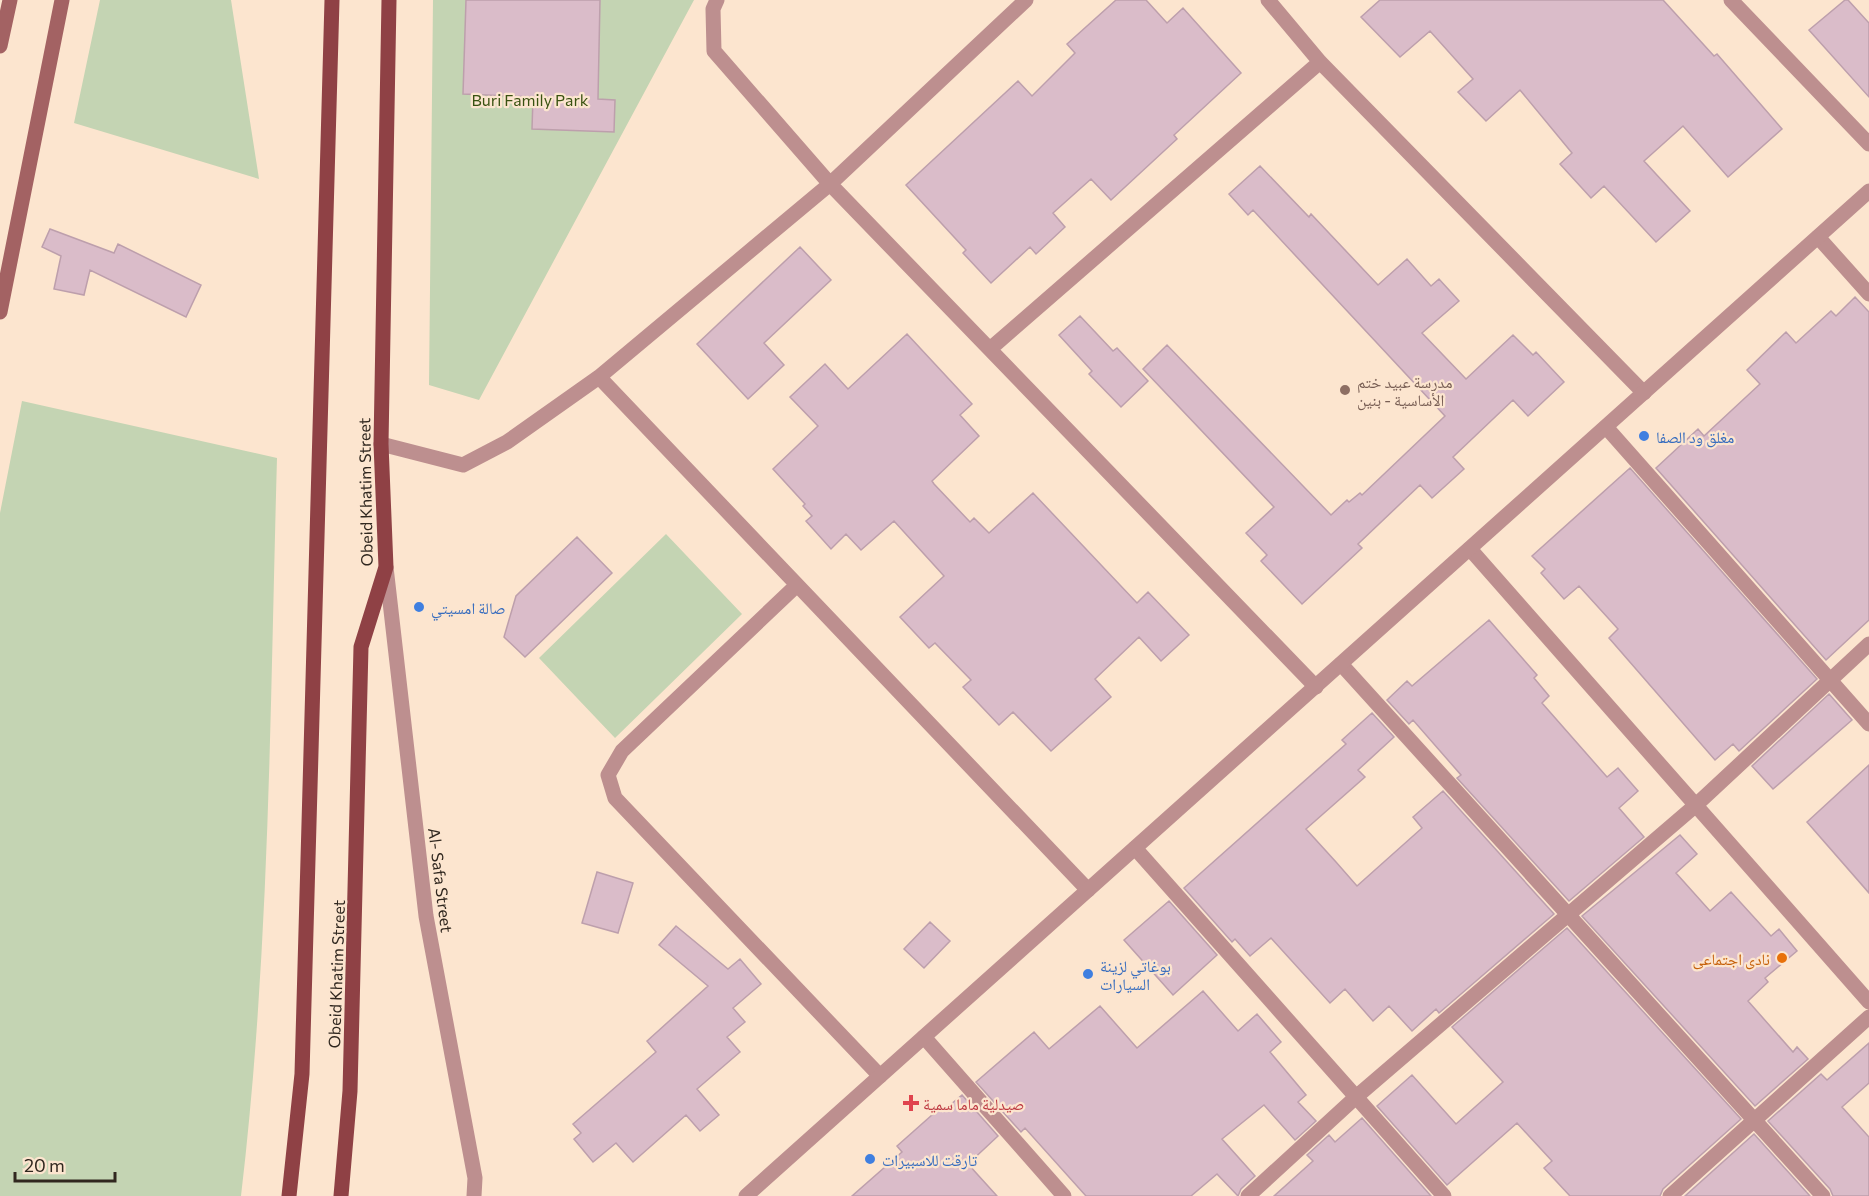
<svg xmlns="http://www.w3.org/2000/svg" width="1869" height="1196" viewBox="0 0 1869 1196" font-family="Commissioner,'Noto Naskh Arabic',sans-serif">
  <rect width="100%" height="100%" fill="#fce5cf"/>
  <path fill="#c4d4b3" d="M100 0H231L259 179 74 123Z
    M433 0H694L479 400 429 385Z
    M22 401 277 458C270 705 270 951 241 1196H0V513Z
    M666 534 742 614 615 738 539 658Z"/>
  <path fill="#dabcc9" stroke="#bd9fac" stroke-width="1.5" d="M466 0H600L598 99 615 100 614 132 532 129 533 97 463 94Z
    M1116 0H1146L1167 23 1183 8 1241 73 1174 135 1177 139 1111 200 1091 179 1053 213 1065 227 1036 254 1030 247 991 283 963 253 966 250 906 185 1018 81 1032 96 1075 53 1067 44Z
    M1380 0H1663L1714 56 1717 54 1782 129 1728 177 1683 126 1644 161 1690 211 1656 242 1604 186 1591 198 1560 164 1572 153 1520 90 1486 121 1458 92 1473 79 1430 31 1400 57 1361 17Z
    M1845 0H1848L1869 23V97L1809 30Z
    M1260 166 1309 217 1311 214 1378 285 1407 259 1431 286 1439 279 1459 301 1422 333 1466 379 1513 335 1533 355 1536 352 1564 382 1528 416 1513 400 1453 457 1464 469 1432 498 1420 485 1358 544 1362 548 1302 604 1261 561 1267 555 1246 533 1274 507 1143 369 1167 345 1331 515 1347 500 1349 502 1360 493 1362 495 1445 416 1253 210 1248 215 1229 194Z
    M50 229 114 253 118 244 201 285 186 317 90 270 84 295 54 289 61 256 42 247Z
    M800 247 831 280 764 343 784 365 748 399 697 344Z
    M1855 297 1869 312V620L1826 660 1656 468 1698 429 1704 436 1760 384 1747 370 1786 332 1796 343 1831 311 1836 316Z
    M1080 316 1113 351 1117 348 1148 381 1121 407 1089 374 1092 371 1059 335Z
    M907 334 972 404 960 415 979 436 932 481 934 484 970 522 974 518 989 533 1033 493 1137 603 1148 592 1189 635 1161 661 1139 637 1095 679 1111 697 1051 751 1013 712 999 725 963 687 971 680 935 643 929 648 900 617 944 576 894 521 861 550 846 534 831 549 806 521 812 516 803 506 805 504 773 469 818 426 790 397 825 364 848 389Z
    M1630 468 1817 679 1739 751 1733 744 1715 760 1609 638 1618 629 1579 586 1564 599 1541 573 1545 569 1532 556Z
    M577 537 612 573 525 657 504 637 516 596Z
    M1489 620 1537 675 1534 678 1549 696 1542 703 1607 777 1618 768 1638 791 1619 808 1644 837 1569 901 1457 778 1461 775 1413 720 1409 724 1387 700 1407 681 1412 686Z
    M1829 694 1852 720 1773 789 1752 766Z
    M1372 713 1394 737 1358 770 1365 777 1306 829 1336 862 1357 886 1422 828 1413 817 1443 791 1554 914 1439 1013 1436 1009 1412 1031 1389 1006 1373 1021 1345 989 1330 1003 1271 938 1250 956 1235 939 1232 942 1184 888 1346 744 1342 740Z
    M1869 765V893L1807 822Z
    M1680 835 1697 854 1676 873 1710 911 1731 892 1771 936 1779 929 1797 951 1765 978 1768 982 1748 1001 1793 1052 1797 1047 1808 1059 1755 1106 1582 916Z
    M597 872 633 883 618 933 582 923Z
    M1169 901 1217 955 1173 995 1124 940Z
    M930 922 950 941 924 968 904 949Z
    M676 926 728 969 740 959 761 984 733 1008 745 1022 727 1037 740 1052 697 1089 719 1115 700 1131 686 1115 633 1162 616 1143 593 1162 574 1139 581 1133 573 1124 656 1052 647 1041 708 986 659 945Z
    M1567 928 1741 1119 1663 1189 1660 1196H1570L1544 1168 1552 1161 1517 1123 1447 1185 1377 1106 1412 1075 1456 1124 1503 1082 1452 1027Z
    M1203 991 1238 1031 1257 1014 1281 1042 1270 1052 1306 1095 1298 1102 1316 1121 1295 1140 1264 1105 1222 1139 1255 1176 1241 1189 1238 1196 1217 1174 1191 1196H1086L1025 1128 1021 1132 976 1082 1034 1032 1049 1049 1100 1006 1137 1048Z
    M1869 1043V1083L1842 1107 1869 1137V1196H1833L1830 1189 1768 1121 1821 1074 1827 1080Z
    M962 1095 998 1136 968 1164 997 1196H852L902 1152 897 1146 941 1107 944 1110Z
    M1362 1118 1431 1196H1274L1313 1161 1307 1155 1329 1135 1335 1142Z
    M1754 1134 1810 1196H1685Z"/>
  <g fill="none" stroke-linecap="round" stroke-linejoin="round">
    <path stroke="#bd8f8f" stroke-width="15" d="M717 0 713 9 714 51 830 184 1316 687
      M1268 0 1320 62 1644 393
      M1731 0 1869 144
      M1818 237 1869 294
      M990 349 1320 62
      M599 377 1088 890
      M1606 427 1869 724
      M381 444 463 465 507 442 599 377 830 184 1026 0
      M1470 549 1869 1002
      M797 585 622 751 608 775 615 798 880 1076
      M1341 664 1823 1196
      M1135 848 1444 1196
      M924 1037 1064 1196
      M1248 1196 1356 1097 1696 805 1869 644
      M1670 1196 1869 1017"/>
    <path stroke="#bd8f8f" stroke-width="15" d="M386 567 426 916 475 1178 474 1196
      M746 1196 1869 191"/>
    <path stroke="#a36263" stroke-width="15" d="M0 46 10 0
      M0 312 62 0"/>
    <path stroke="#8f4145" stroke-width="15" d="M289 1196 302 1074 332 0
      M341 1196 350 1091 361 647 386 567 381 444 389 0"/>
  </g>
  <circle fill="#8d6e63" stroke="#fce5cf" stroke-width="2" cx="1345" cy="390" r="6"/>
  <g fill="#3f7fe0" stroke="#fce5cf" stroke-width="2">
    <circle cx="1644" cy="436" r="6"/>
    <circle cx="419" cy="607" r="6"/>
    <circle cx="1088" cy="974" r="6"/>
    <circle cx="870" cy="1159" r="6"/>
  </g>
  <circle fill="#e8710a" stroke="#fce5cf" stroke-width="2" cx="1782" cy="958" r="6"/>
  <path fill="#e0444e" stroke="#fce5cf" stroke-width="2" d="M908 1094h6v6h6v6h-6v6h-6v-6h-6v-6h6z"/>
  <g text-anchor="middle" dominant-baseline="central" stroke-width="4.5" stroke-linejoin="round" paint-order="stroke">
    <g font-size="16" fill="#395211" stroke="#fce5cf">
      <text x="530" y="99">Buri Family Park</text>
    </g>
    <g font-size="16" fill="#785e54" stroke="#fce5cf" text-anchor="start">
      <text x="1357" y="381">مدرسة عبيد ختم<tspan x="1357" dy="18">الأساسية - بنين</tspan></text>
    </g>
    <g font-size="16" fill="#366cbe" stroke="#fce5cf" text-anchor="start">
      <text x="1656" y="436">مغلق ود الصفا</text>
      <text x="431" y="607">صالة امسيتي</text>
      <text x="1100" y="965">بوغاتي لزينة<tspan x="1100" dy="18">السيارات</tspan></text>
      <text x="882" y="1159">تارقت للاسبيرات</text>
    </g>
    <g font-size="16" fill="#30271f" stroke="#fce5cf">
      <text transform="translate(365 492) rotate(-91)">Obeid Khatim Street</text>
      <text transform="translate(441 880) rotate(83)">Al- Safa Street</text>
      <text transform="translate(336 974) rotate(-88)">Obeid Khatim Street</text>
    </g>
    <g font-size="16" fill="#c56008" stroke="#fce5cf" text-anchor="end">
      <text x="1770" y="958">نادى اجتماعى</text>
    </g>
    <g font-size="16" fill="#be3a42" stroke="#fce5cf" text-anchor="start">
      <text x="923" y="1103">صيدلية ماما سمية</text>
    </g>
  </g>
  <path d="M15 1172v9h100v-9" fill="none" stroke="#30271f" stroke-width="3"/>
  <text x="24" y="1172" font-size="18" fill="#30271f" stroke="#fce5cf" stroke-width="4.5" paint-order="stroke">20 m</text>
</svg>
